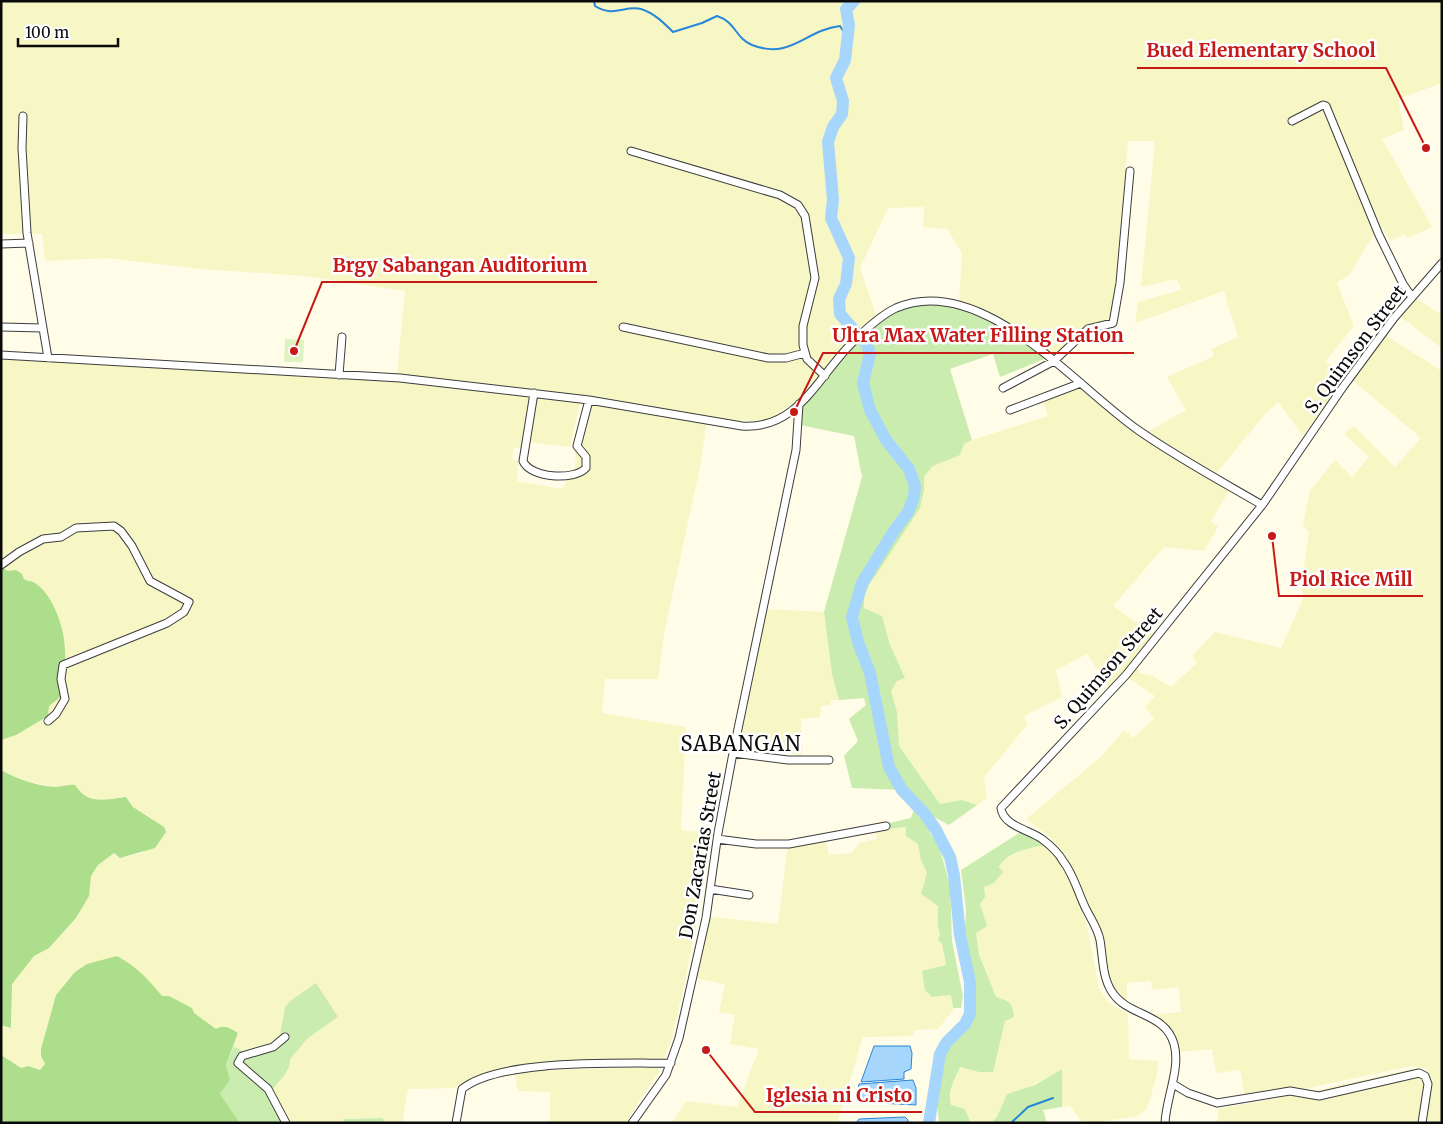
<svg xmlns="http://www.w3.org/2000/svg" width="1443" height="1124" viewBox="0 0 1443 1124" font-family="Merriweather,serif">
  <rect width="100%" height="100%" fill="#fffce7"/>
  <path fill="#f7f6c5" d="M1 1H1442V83L1398 99 1404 130 1382 139 1432 227 1407 238 1405 234 1390 241 1383 228 1378 227 1350 274 1337 283 1354 326 1326 361 1345 378 1303 436 1278 402 1265 414 1215 475 1146 433 1186 410 1167 377 1214 356 1211 349 1238 337 1224 291 1135 323 1138 302 1181 290 1177 279 1141 287 1155 141H1128L1115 312 1110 323H1096L1089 326 1057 362 959 302 962 253 947 229 923 227 924 207 888 208 860 268 876 315 849 339 796 401 769 420 743 421 700 417 572 396 397 374 405 291 305 276 201 269 107 258 45 261 42 234H1Z
    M1412 296 1442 315V348L1397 314Z
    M1383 334 1442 371V1123H1424L1429 1077 1428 1071 1424 1068 1412 1066 1246 1101 1240 1070 1216 1073 1212 1049 1178 1052 1150 1015 1181 1012 1179 987 1152 990 1151 981 1127 983V1008L1113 999 1102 982 1090 919 1066 856 1050 837 1026 819 1102 756 1124 730 1133 738 1154 719 1145 707 1155 696 1127 677 1135 667 1140 673 1153 676 1171 687 1197 663 1192 656 1215 632 1281 648 1304 597 1301 587 1309 532 1303 526 1310 491 1335 460 1352 477 1369 457 1344 434 1354 426 1395 467 1421 438 1350 378Z
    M1 354 408 380 580 401 570 447 527 442 525 449 514 447 512 459 518 461 517 481 562 489 569 477 574 475 576 457 574 448 585 402 707 420 700 467 665 629 658 679H605L602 713 686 727 681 830 713 834 686 976 672 1038 663 1062 519 1066 474 1077 454 1088 408 1089 402 1123H384L383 1118H361L343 1119 345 1123H291L272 1090 281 1080 289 1059 308 1038 338 1017 285 1007 279 1041 249 1053H241L234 1046 238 1033 216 1029 194 1013 162 997 157 990 75 972 56 995 41 1049V1056L45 1064 40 1070 28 1066 21 1068 1 1055V1025L12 1028V984L34 956 49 948 76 919 89 896 91 876 98 865 114 853 121 858 143 853 157 822 133 807 129 799 122 797 108 801 95 800 80 794 69 784 56 787 29 782 1 770V740L16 735 48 716 49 706 62 696 65 660 60 627 55 609 46 594 35 583 24 579 22 574 16 570 8 572 1 567Z
    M1079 383 1132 427 1230 489 1211 521 1218 527 1204 551 1164 547 1113 606 1154 635 1111 689 1087 654 1056 670 1062 697 1024 716 1027 725 984 777 987 798 977 805 962 800 940 804 899 746 897 712 891 691 897 681 904 678 890 645 882 616 864 608V598L880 568 920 508 924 490V476L932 466 960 455 964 444 972 440 1048 416 1042 398Z
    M765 609 824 612 832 674 839 700H831V705L821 706 820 717 801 719 802 755 735 746Z
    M906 827 918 844 921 860 927 873 921 894 938 906V927L946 966 932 997 951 995 953 1010 938 1029 915 1030 912 1036 863 1037 838 1120 847 1123H672L686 1101 737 1107 759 1049 730 1044 735 1015 719 1012 725 984 690 977 702 916 778 924 788 843 825 836 829 855 852 853 859 843 877 839 876 830Z
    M1047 845 1059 856 1067 872 1086 922 1099 988 1108 1002 1128 1014 1129 1059 1159 1061 1156 1078 1147 1109 1138 1116 1094 1123 1081 1121 1070 1106 1062 1107V1069L1033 1085 1007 1094 997 1117 991 1123H971L965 1109 951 1105 950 1099 952 1086 960 1066 979 1072H993L1005 1021 979 955 976 933 987 926 980 904 984 887 994 883 1002 861 1030 847Z
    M658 1067 659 1072 636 1105 626 1123H550V1092L518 1091 515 1075 525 1071Z
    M1412 1069 1421 1070 1425 1072 1426 1077 1421 1123H1217L1219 1109 1327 1088Z"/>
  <path fill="#caecae" d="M930 299 979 314 1017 336 1047 358 1000 377 993 354 950 369 972 440 964 444 960 455 933 466 924 476V490L920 508 870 584 864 598V608L882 616 890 645 905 678 897 681 891 691 897 712 899 746 940 804 962 800 977 805 949 825 917 808 925 817 930 833 939 846 950 886 952 941 963 996 961 1008H953L951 995 932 997 925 990 922 971 946 965 942 944 938 940 940 934 938 927V906L921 894 927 873 921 860 918 844 906 836V827L876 830V826L911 818 915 806 902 790 852 788 844 756 858 741 849 719 866 705 864 698 839 700 832 674 824 612 862 477 854 436 800 425 801 399 820 375 895 306 915 300Z
    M1027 828 1047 845C1032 847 1006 852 999 867L1003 872 994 883 984 887 985 897 980 904 987 926 976 933 979 955 996 997C1009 1001 1013 1003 1014 1017L1005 1021 993 1072H979L960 1067C955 1078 947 1092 951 1105L965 1109 971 1123H939L937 1103 940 1054 967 1026 973 1013 976 999V980L964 945 966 909 961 870Z
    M316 983 338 1017 308 1038 290 1059C291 1070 279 1082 272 1090L291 1123H238V1120L220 1094 230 1080 226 1065 234 1046C248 1059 264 1048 279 1041L285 1007 290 1001Z
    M1062 1069V1107L1043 1110 1047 1123H991L997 1117 1007 1094 1035 1085Z
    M383 1118 384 1123H345L343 1119Z"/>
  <path fill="#acde8c" d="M1 567 8 571 16 570 22 574 24 579C27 581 32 581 35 583 56 597 67 636 65 660 64 672 62 683 62 696L49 706 48 716 16 735 1 740Z
    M1 770C17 779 37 786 55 787 62 787 68 784 75 785 88 806 106 799 126 797L133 807 164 827 166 832 155 848 120 858 114 853 98 865 91 876 89 896 76 918 49 948 34 956 12 984 11 1028 1 1025Z
    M117 956C137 967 148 979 162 996H169L192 1008 194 1013 216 1029C224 1024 230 1028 238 1033L226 1065 230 1080 220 1094 238 1120V1123H1V1055L21 1068 28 1066 40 1070 45 1064 41 1056V1049L56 995 75 972 87 964Z"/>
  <path fill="#def3c1" d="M285 339 304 340 303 362H284Z"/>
  <path fill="#a7d6fc" stroke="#2787d9" d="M874 1046H910L912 1053 911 1069 904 1072V1079L861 1082Z
    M913 1080 916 1088V1105L859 1102 857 1093 859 1084Z
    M905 1117 908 1120V1123H856L859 1119Z"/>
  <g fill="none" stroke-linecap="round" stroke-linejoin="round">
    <path stroke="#2787d9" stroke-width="2" d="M594 1 595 6C614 18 624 5 641 9 654 13 664 23 673 32L702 23 717 16C736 22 735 38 752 45 791 60 805 30 840 26L847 37
      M1011 1123 1028 1107 1053 1098"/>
    <path stroke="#a7d6fc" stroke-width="12" d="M854 1 846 9 849 25 845 60 836 78 843 101 842 114 833 127 828 142 833 200 831 218 849 258 846 284 839 299 840 314 867 345 870 354 863 383 870 410 886 440 909 469 915 486 914 497 908 512 894 531 862 583 852 617 858 642 870 673 889 767 902 790 925 814 936 830 950 857 954 875 960 935 970 982V1014L965 1024 946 1043 940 1054 929 1123"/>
    <g stroke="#3d3d3d" stroke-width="9">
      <path id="minor" d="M23 116 22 148 27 233 48 358
        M1292 121 1323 105 1326 106 1379 235 1403 284 1412 297
        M631 151 780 195 798 205 805 216 815 278 803 326V345L807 359 825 376
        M1 244 29 243
        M1 327 43 328
        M623 327 768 358H786L805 353
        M1 355 400 378 589 400 742 426C799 430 819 374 854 341 866 329 881 315 896 308 981 271 1076 387 1138 430 1178 458 1221 481 1262 505
        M339 375 342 337
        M1003 388 1054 361 1088 329 1113 323 1120 283 1130 171
        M534 393 523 461C530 478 574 481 586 468V457L577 446 589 400
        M1010 410 1081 383
        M1 565 19 552 43 539 61 537 76 528 114 526 121 531 132 546 150 581 189 602 184 612 167 623 63 665 61 679 65 699 56 714 48 721
        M733 753 788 760H829
        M717 839 756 844H789L886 826
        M710 889 749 895
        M285 1037 273 1047 242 1056 238 1063 268 1089 286 1123
        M1173 1084 1188 1093 1217 1103 1290 1091 1319 1096 1419 1073 1425 1076 1428 1084 1422 1123
        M456 1123 462 1089C500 1058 621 1064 671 1063
        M632 1123 666 1075 679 1038 706 918 718 833 733 753 796 450 799 404
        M1165 1123C1166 1098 1181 1068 1174 1044 1165 1012 1128 1017 1112 992 1102 977 1103 957 1100 940 1098 929 1091 919 1086 909 1078 893 1074 875 1063 861 1058 852 1050 845 1042 839 1030 830 1003 826 1001 808L1126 675 1263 504 1343 387 1394 318 1442 263"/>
    </g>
    <use href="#minor" stroke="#fff" stroke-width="7"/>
  </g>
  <g text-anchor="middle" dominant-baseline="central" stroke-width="5" stroke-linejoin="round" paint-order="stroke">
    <g font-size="18" fill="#0a0a0a" stroke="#fff">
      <text transform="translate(1355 349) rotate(-53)">S. Quimson Street</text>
      <text transform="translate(1108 668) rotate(-49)">S. Quimson Street</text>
      <text transform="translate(700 855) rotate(-80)">Don Zacarias Street</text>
    </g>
    <g font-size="20" letter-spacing="1" fill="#0a0a0a" stroke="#fff">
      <text x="741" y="743">SABANGAN</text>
    </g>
  </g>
  <path fill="none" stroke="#c51a17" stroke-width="2" d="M1426 148L1386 68H1137M294 351L322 282H597M794 412L823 353H1134M1272 536L1279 596H1423M706 1050L755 1112H922"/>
  <g fill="#c51a17" stroke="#fff" stroke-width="2">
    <circle cx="1426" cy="148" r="5"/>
    <circle cx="294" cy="351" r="5"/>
    <circle cx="794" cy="412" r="5"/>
    <circle cx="1272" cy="536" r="5"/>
    <circle cx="706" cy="1050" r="5"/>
  </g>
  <g font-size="19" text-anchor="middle" font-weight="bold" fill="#c51a17" stroke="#fff" stroke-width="5" stroke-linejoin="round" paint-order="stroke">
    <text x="1261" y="57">Bued Elementary School</text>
    <text x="460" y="272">Brgy Sabangan Auditorium</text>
    <text x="978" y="342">Ultra Max Water Filling Station</text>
    <text x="1351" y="586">Piol Rice Mill</text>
    <text x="839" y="1102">Iglesia ni Cristo</text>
  </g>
  <rect width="1443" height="1124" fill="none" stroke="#0a0a0a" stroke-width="5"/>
  <path d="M18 38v8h100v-8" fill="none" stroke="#0a0a0a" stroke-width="2.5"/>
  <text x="25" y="38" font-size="15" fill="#0a0a0a" stroke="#ffffff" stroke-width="4" paint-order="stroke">100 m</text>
</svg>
